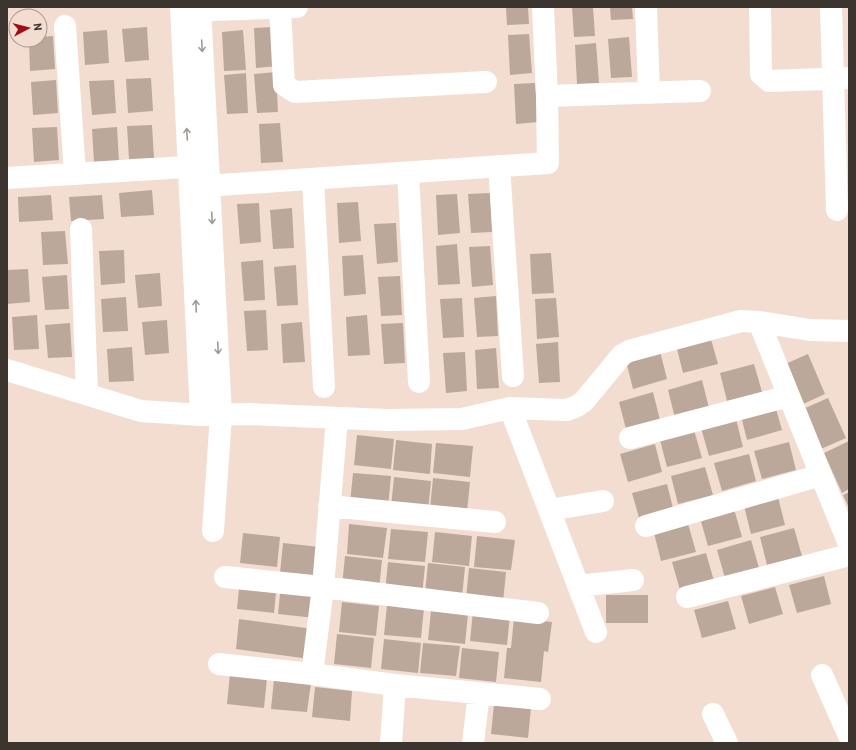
<svg xmlns="http://www.w3.org/2000/svg" width="856" height="750" viewBox="0 0 856 750" font-family="Barlow,sans-serif">
  <rect width="100%" height="100%" fill="#f3ddd0"/>
  <path fill="#bca79b" d="M506 7H528L529 24 507 25Z
    M572 7H593L595 36 574 37Z
    M610 7H632L633 19 611 20Z
    M147 27 149 60 125 62 122 29Z
    M275 27 278 66 256 68 254 28Z
    M107 30 109 63 85 65 83 32Z
    M243 30 246 70 224 71 222 32Z
    M529 34 532 73 510 75 508 35Z
    M53 36 55 69 30 71 29 40H40V37Z
    M629 37 632 77 611 78 608 39Z
    M596 43 599 83 577 84 575 45Z
    M276 72 278 112 257 113 254 74Z
    M246 73 248 113 227 114 224 75Z
    M151 78 153 111 128 113 126 79Z
    M56 80 58 113 33 115 31 82Z
    M114 80 116 113 92 115 89 81Z
    M535 83 538 122 516 124 514 84Z
    M280 123 283 162 261 163 259 124Z
    M152 125 154 158 129 159 127 126Z
    M57 127 59 160 34 162 32 128Z
    M117 127 119 161 94 162 92 129Z
    M152 190 154 215 121 217 119 193Z
    M490 193 492 232 471 233 468 194Z
    M457 194 460 233 438 235 436 195Z
    M51 195 53 220 19 222 18 197Z
    M102 195 104 219 71 221 69 197Z
    M358 202 361 241 339 243 337 203Z
    M259 203 261 242 240 244 237 204Z
    M292 208 294 248 273 249 270 210Z
    M396 223 398 262 377 264 374 224Z
    M65 231 68 264 43 265 41 232Z
    M457 244 460 284 438 285 436 246Z
    M490 246 493 285 472 287 469 247Z
    M124 250 125 283 101 285 99 251Z
    M551 253 554 293 532 294 530 254Z
    M363 255 366 294 344 296 342 256Z
    M263 260 265 300 244 301 241 262Z
    M296 265 298 305 277 306 274 267Z
    M28 269 30 302 7 304V270Z
    M160 273 162 306 138 308 135 275Z
    M67 275 69 309 45 310 42 277Z
    M400 276 402 315 381 316 378 277Z
    M496 296 498 336 477 337 474 298Z
    M126 297 128 331 103 332 101 299Z
    M462 298 464 337 443 338 440 299Z
    M556 298 559 337 537 339 535 299Z
    M266 310 268 350 247 351 244 311Z
    M37 315 39 349 14 350 12 317Z
    M367 315 370 355 348 356 346 317Z
    M167 320 169 353 145 355 142 322Z
    M302 322 305 362 283 363 281 324Z
    M70 323 72 357 48 358 45 325Z
    M403 323 405 363 384 364 381 324Z
    M710 336 718 364 683 373 676 345Z
    M558 342 560 382 539 383 536 344Z
    M132 347 134 381 109 382 107 349Z
    M496 348 499 388 477 389 475 350Z
    M660 351 667 379 633 389 626 361Z
    M465 352 467 391 446 393 443 353Z
    M808 354 825 394 801 405 783 365Z
    M754 364 762 392 727 401 720 373Z
    M702 380 709 408 675 418 668 390Z
    M653 392 660 420 626 429 619 402Z
    M828 398 846 438 821 449 803 409Z
    M774 402 782 430 747 440 740 412Z
    M736 419 743 447 709 456 701 428Z
    M694 430 702 458 667 467 660 440Z
    M357 435 394 439 391 469 354 465Z
    M396 440 432 444 430 474 393 470Z
    M849 441V489L842 493 824 453Z
    M789 442 796 470 762 479 754 451Z
    M436 443 473 446 470 477 433 473Z
    M655 444 662 472 628 482 620 454Z
    M749 454 756 481 722 491 714 463Z
    M705 467 713 495 678 504 671 476Z
    M353 473 391 476 388 507 350 503Z
    M394 477 431 481 428 511 391 507Z
    M433 478 470 482 467 512 430 508Z
    M667 484 674 512 640 521 632 493Z
    M849 492V508L843 495Z
    M778 497 785 525 751 534 744 506Z
    M734 509 742 537 708 546 700 518Z
    M349 524 387 528 383 558 347 554Z
    M688 524 696 552 661 561 654 533Z
    M794 528 802 556 767 565 760 537Z
    M391 529 428 532 425 562 388 559Z
    M435 532 472 536 469 566 432 562Z
    M243 533 280 537 277 567 240 563Z
    M477 536 515 540 511 570 474 567Z
    M751 540 759 568 725 578 717 550Z
    M283 543 320 547 317 577 280 573Z
    M706 553 714 581 680 590 672 562Z
    M345 556 382 560 379 590 342 586Z
    M388 562 425 566 422 596 385 592Z
    M428 563 465 567 462 597 425 593Z
    M469 568 506 572 503 602 466 598Z
    M824 576 831 604 797 613 789 585Z
    M240 579 277 583 274 613 237 609Z
    M281 584 318 588 315 618 278 614Z
    M775 587 783 614 749 624 741 596Z
    M606 595H648V623H606Z
    M728 601 736 629 702 638 694 610Z
    M342 602 379 606 376 636 339 632Z
    M387 605 424 608 421 638 384 635Z
    M431 611 468 614 465 644 428 640Z
    M473 611 510 615 507 645 470 641Z
    M514 618 552 622 548 652 544 651 541 682 504 678 507 648H511Z
    M239 619 313 629 310 659 236 649Z
    M337 634 374 638 371 668 334 664Z
    M384 639 421 643 418 673 381 669Z
    M423 643 460 646 456 676 420 673Z
    M462 648 499 652 496 682 459 678Z
    M230 674 267 678 264 708 227 704Z
    M274 679 311 683 307 712 271 709Z
    M315 687 352 691 350 721 312 717Z
    M494 704 531 708 528 738 491 734Z"/>
  <g fill="none" stroke-linecap="round" stroke-linejoin="round">
    <path stroke="#fff" stroke-width="22" d="M181 7 201 415
      M200 7 221 415 213 531
      M543 7 547 96
      M646 7 649 93
      M760 7 761 74 769 81 849 78
      M831 7 837 210
      M280 8 284 85 295 92 486 82
      M186 11 297 7
      M65 26 75 174
      M499 166 513 376
      M408 173 419 382
      M7 178 202 166
      M313 179 324 387
      M190 187 548 163 547 96 700 91
      M81 229 87 394
      M759 322 849 544
      M7 370 141 411 201 415 250 414 387 420 462 419 510 408 567 410 577 406 584 401 622 355 629 351 741 321 759 322 810 330 849 331
      M510 408 596 632
      M337 418 323 587 312 674 395 685 540 699
      M630 438 789 396
      M329 506 495 522
      M549 510 603 501
      M646 526 821 475
      M225 577 323 587 538 613
      M578 586 633 580
      M687 597 849 555
      M219 664 312 674
      M822 675 849 736
      M713 714 727 743
      M391 743 395 685
      M473 743 479 693"/>
  </g>
  <defs><path id="oneway-shaft" d="M-6 0H5M1.5-3L5.5 0L1.5 3" fill="none" stroke-width="1.6" stroke-linecap="round" stroke-linejoin="round"/></defs>
  <g stroke="#9e9a97">
    <use href="#oneway-shaft" transform="translate(202 46) rotate(87)"/>
    <use href="#oneway-shaft" transform="translate(187 134) rotate(-93)"/>
    <use href="#oneway-shaft" transform="translate(212 218) rotate(87)"/>
    <use href="#oneway-shaft" transform="translate(196 306) rotate(-93)"/>
    <use href="#oneway-shaft" transform="translate(218 348) rotate(87)"/>
  </g>
  <rect width="856" height="750" fill="none" stroke="#3c342f" stroke-width="16"/>
  <g transform="translate(28 28) rotate(83)"><circle r="19" fill="#f3ddd0" stroke="#aa9990"/>
  <path d="M0-3L7 15L0 10L-7 15Z" fill="#a30a17"/>
  <text y="-6" font-size="11" font-weight="bold" text-anchor="middle" fill="#3c342f">N</text>
  </g>
</svg>
